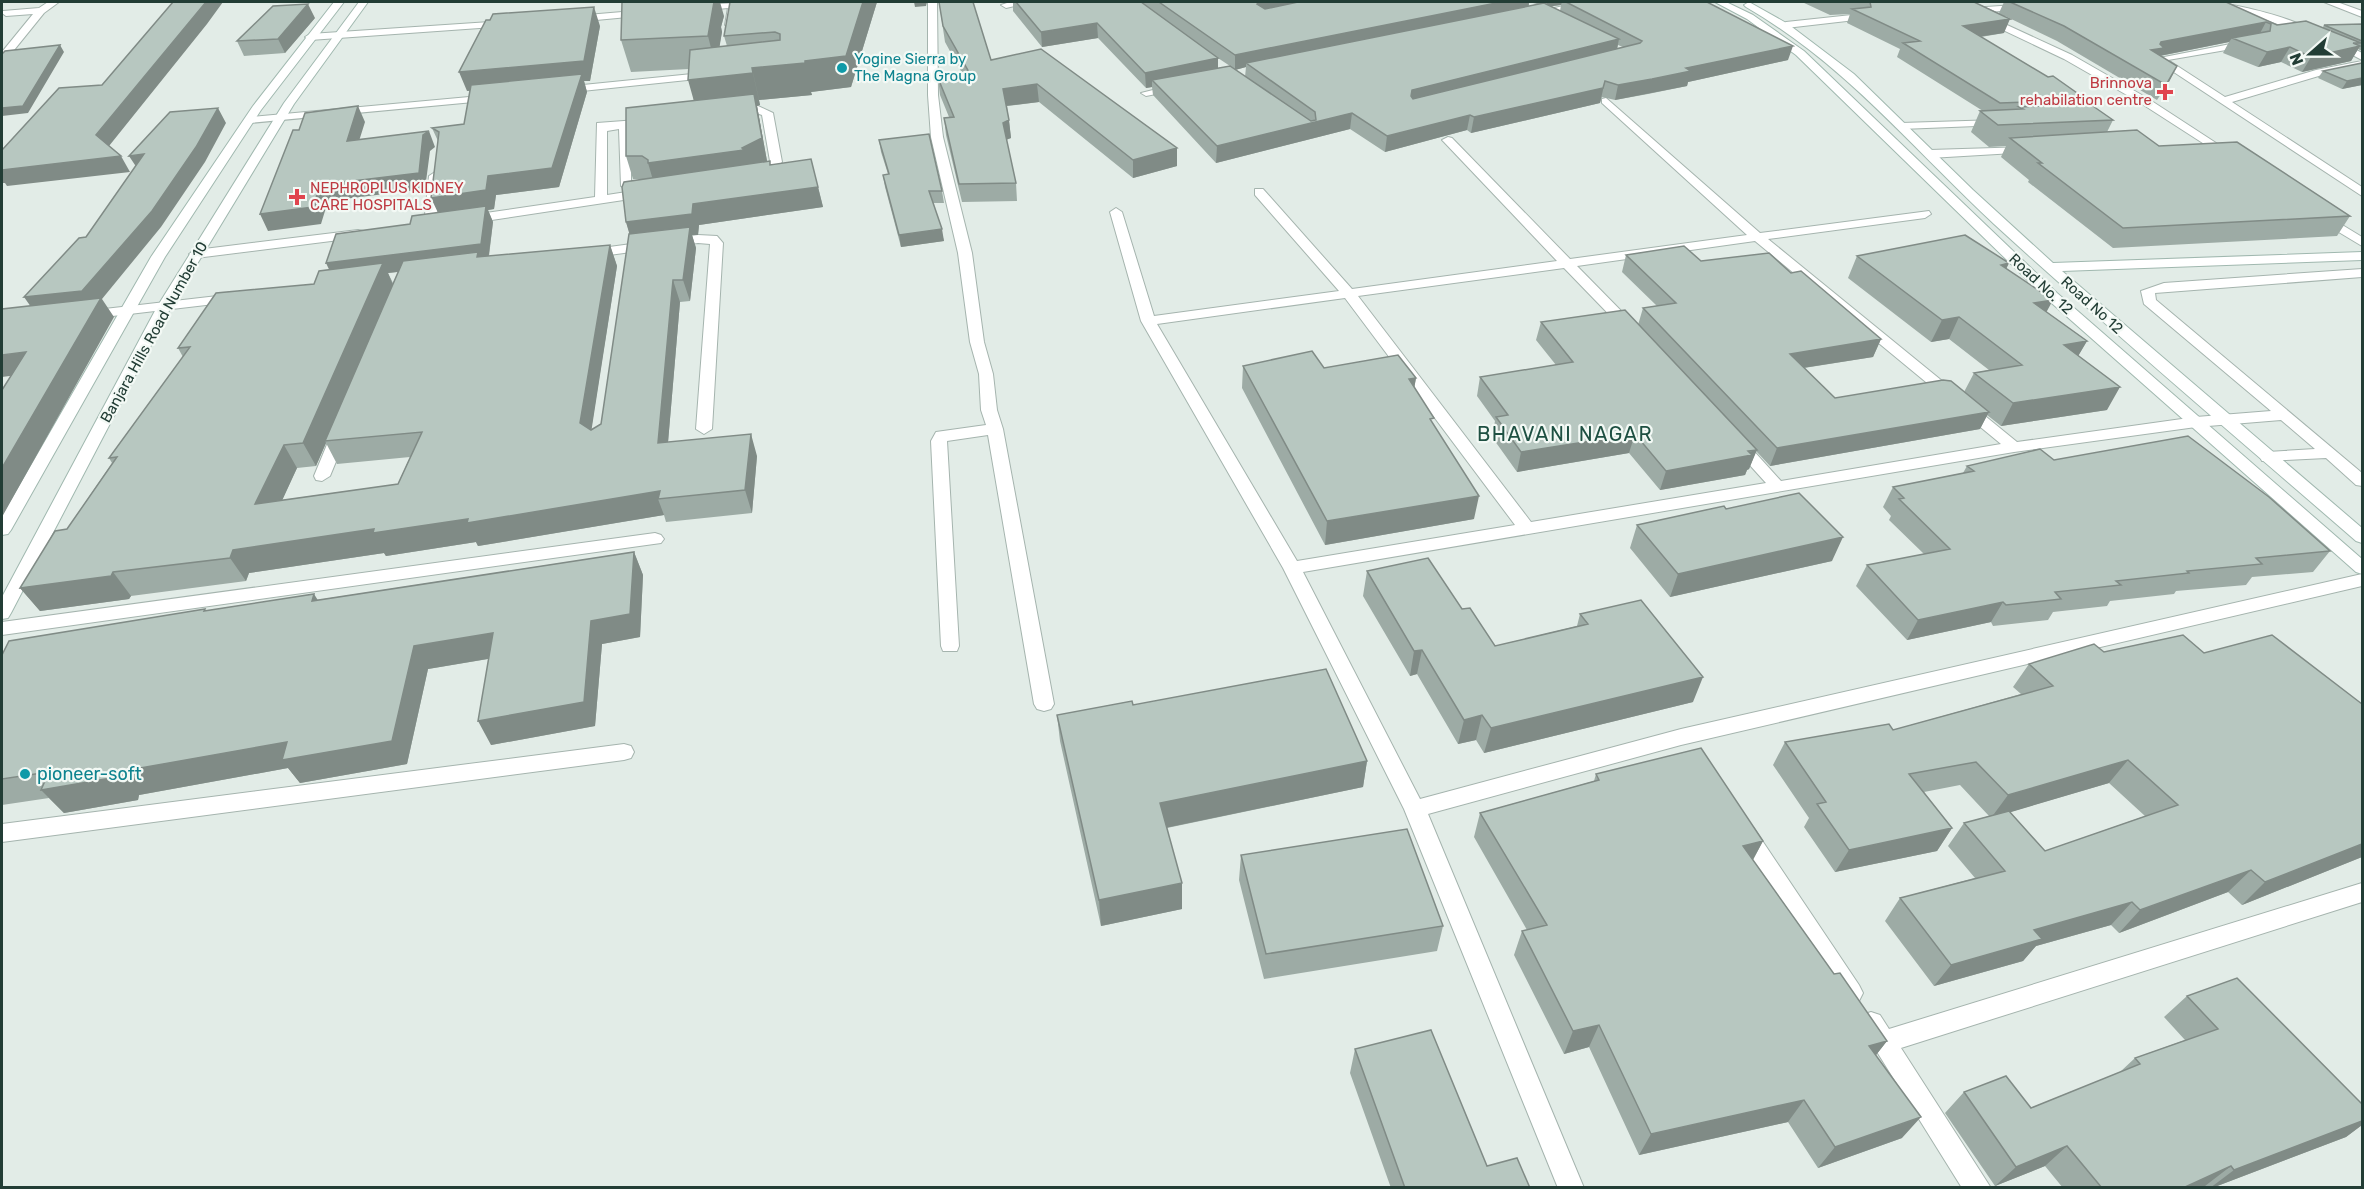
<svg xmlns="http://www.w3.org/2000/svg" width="2364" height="1189" viewBox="0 0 2364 1189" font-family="Rubik,sans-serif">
  <rect width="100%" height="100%" fill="#e2ece7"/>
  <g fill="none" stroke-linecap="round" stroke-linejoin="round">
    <g stroke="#a5b4ae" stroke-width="2">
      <path id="street" d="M48 2H59L44 13 6 60 2 61V52L33 14 6 16 2 13 3 11 39 8Z
        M928 2H937L938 95 943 137 972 253 984 342 993 374 997 410 1003 429 1054 704 1051 709 1044 711 1037 709 1034 704 988 435 947 441 959 646 957 651H943L941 646 931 441 936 432 986 425 981 410 979 374 970 342 958 253 931 137 928 95Z
        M1010 2H1032L1006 8 1001 5Z
        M1581 2H1598L1533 17 1528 14Z
        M1944 2H1956L1971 8 2061 2 2057 5 1981 13 2072 55 2147 98 2236 156 2226 158 2139 102 2064 59Z
        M2198 2C2222 0 2295 17 2313 32L2304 34 2256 16Z
        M2324 2H2337L2362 11V17Z
        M736 3 735 25 730 28 725 25 728 8 697 11 692 8 697 5Z
        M646 10 649 11V15L575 22 570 19 575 16Z
        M1861 14 1864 15V19L1786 28 1781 25 1786 22Z
        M505 21 508 22V26L310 40 305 37 310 34Z
        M2334 38 2362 53V60L2330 43 2329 41Z
        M2251 40 2255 41V45L2168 60 2225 97 2316 70 2362 61V67L2322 75 2232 102 2362 187V196L2154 59Z
        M712 72 717 75 716 77 563 93 558 90 563 87Z
        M1177 84 1181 85V89L1146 96 1141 93Z
        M491 95 496 98 495 100 250 123 244 120 250 117Z
        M1606 98 1760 233 1929 211 1931 214 1925 218 1768 239 2017 442 2196 417 2271 411 2144 304 2141 291 2164 283 2362 269V277L2155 293 2156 300 2362 473V486L2356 485 2326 458 2262 461 2260 457 2268 452 2315 449 2281 420 2196 427 2014 452 1303 572 1420 799 1681 729 2362 574V586L1681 745 1428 814 1584 1188H1558L1404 809 1283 568 1141 321 1110 212 1116 208 1122 212 1154 316 1339 291 1255 195V189H1263L1352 289 1557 261 1444 142 1442 140 1448 137 1452 138 1570 259 1747 235 1602 103V99ZM1755 241 2001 444 1781 481 1742 438 1736 436 1728 441 1766 483 1531 522 1358 296 1564 268 1626 332H1636V326L1577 266ZM1345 298 1515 525 1297 561 1157 324Z
        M758 106 773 113 782 162C774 171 761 176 749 174V168L765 165 770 161 762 115C751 110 738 119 729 112Z
        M651 119 655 120V124L631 128V181L649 182V188L633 191 621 186 619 129 607 131V195L646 189 652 193 650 196 465 224 459 220 465 216 595 197 597 123Z
        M1998 120 2002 121V125L1901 129 1895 126 1901 123Z
        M2027 147 2033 150 2031 152 1930 158 1924 154 1930 150Z
        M435 172 441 176 436 225 430 229 424 225 429 176Z
        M2321 212 2362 237V246L2317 219V213Z
        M358 230 363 231V237L196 258 189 254 196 250Z
        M698 235 717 236 723 243 712 429 704 434 696 429 710 244 698 243 587 258 580 254 587 250Z
        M235 294 242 298 240 301 87 319 80 315 87 311Z
        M341 425 349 430 330 476 322 481 316 480 314 476 333 430Z
        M655 533 661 535 664 539 661 543 2 635V622Z
        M624 744 631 746 634 752 631 758 624 760 2 842V824Z
        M1745 824 1753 827 1859 985 1863 993 1859 1001 1851 1004 1843 1001 1737 839 1734 833 1737 827Z
        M2362 883V902L1901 1048 1991 1188H1962L1859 1023 1862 1015 1871 1012 1880 1015 1889 1029Z"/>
    </g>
    <g stroke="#a0b8af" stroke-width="2">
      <path id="secondary" d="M334 2H344L261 110 165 257 11 530 8 534 2 535V516L151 257 253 106Z
        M359 2H368L294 104 171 307 11 613 8 618 2 619V597L157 307 284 103Z
        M1715 2H1726L1753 15 1804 51 2057 293 2362 559V574L2356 572 2047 299 1796 55 1747 19Z
        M1749 2 1788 24 1854 74 1973 190 2053 263 2362 252V260L2062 271 2362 528V543L2356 541C2235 436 2112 332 1994 224 1911 147 1846 65 1746 7L1744 5Z"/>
    </g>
    <use href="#street" fill="#fff" fill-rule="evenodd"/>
    <use href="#secondary" fill="#fff" fill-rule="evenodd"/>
  </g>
  <path fill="#9daba5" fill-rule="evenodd" d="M877 2 851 87 811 92 812 95 759 100 760 105 757 106 767 161 766 162 818 187 823 207 699 225 698 235H692L696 248 690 301 680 302 668 442 757 456 752 513 666 522 664 515 478 546 476 542 386 556 384 553 249 573 246 581 131 596 129 599 40 611 20 588 67 529 112 463 109 458 183 357 178 348 314 284 329 269 410 224 438 213V141L432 128 464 124 470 91H467L600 26 590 81H584L587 92 559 187 496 195 494 209 488 210 493 222 489 256 610 245 617 266 591 430 601 424 630 234 626 222 643 179H633L626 156 694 101 689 69 631 72 621 40 724 16 721 27 722 32 719 47 727 46 724 36ZM398 272 393 283 388 273ZM326 443 337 464 410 457 398 484 282 500 297 468 316 466Z
    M939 2H973L991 60 1177 148V166L1133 178 1039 102 1007 106 1011 138 1006 140 1016 183 1017 201 962 202 946 135 944 118 949 117 940 95 938 78 963 75 945 42Z
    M1013 2H1707L1788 60 1688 82 1687 86 1648 94 1615 100 1602 97 1600 103 1471 133 1467 130 1385 152 1350 129 1216 163 1153 95 1152 87 1146 88 1098 38 1042 47 1013 11ZM1529 2 1537 4 1529 6ZM1561 5 1560 11 1551 6ZM1618 45 1623 47 1617 49ZM1218 58 1230 66 1218 68ZM1246 67 1245 77 1235 70Z
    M1802 2H1974L1999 13 2004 2H2226L2277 25 2323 27 2324 25 2362 24V51L2358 49 2351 61 2302 72 2281 62 2258 67 2223 53 2229 42 2160 56 2177 66 2157 100 2057 41 2005 16 2004 33 1981 37 2087 100 2085 105 2113 120 2107 132 2159 146 2350 216 2337 236 2113 248 2028 182 2029 180 2001 157 2006 146 1989 147 1971 132 1980 111H1983L1897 57 1900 49 1847 23 1850 14 1830 15Z
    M315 18 285 53 244 56 237 41Z
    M2362 63V85L2342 89 2318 78 2323 71Z
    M879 140 942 191 944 203H933L944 241 901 247 885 187 883 175 888 174 881 152Z
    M1626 255 1701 261 1791 273 1881 339 1873 357 1804 368 1835 398 1964 392 1974 373 1989 370 1949 339 1931 342 1848 278 1857 256 2009 263 2006 268 2046 312 2087 341 2078 356 2107 410 2001 426 1987 415 1980 429 1770 466 1756 451 1749 469 1747 470 1745 475 1660 490 1629 453 1517 472 1492 437 1495 421 1477 396 1480 377 1556 365 1536 340 1541 322 1638 325 1643 308 1657 306 1622 272Z
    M1243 366 1324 368 1416 378 1414 388 1474 519 1325 545 1242 388Z
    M2054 460 2330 551 2313 572 2252 577 2246 585 2176 591 2174 594 2110 601 2107 606 2053 612 2048 620 1993 626 1991 622 1907 640 1856 586 1867 565 1924 554 1889 520 1891 516 1883 507 1893 487 1963 473 1967 466Z
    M1726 509 1832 561 1670 597 1630 548 1637 525Z
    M634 552 643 575 640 637 602 644 595 726 491 745 488 659 428 669 407 764 300 783 288 768 139 795 138 800 64 813 49 798 2 805V655L205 609 206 611 317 600Z
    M1367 571 1495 646 1577 626 1580 614 1693 702 1484 753 1476 740 1458 744 1417 674 1410 676 1363 596Z
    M2029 664 2362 857 2242 905 2228 892 2119 933 2111 925 2036 946 2023 961 1934 986 1885 921 1900 898 1975 878 1948 846 1964 823 1989 816 1960 785 1924 792 1952 828 1937 851 1835 872 1804 827 1809 818 1773 765 1785 742 1893 730 2021 694 2013 687ZM2109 783 2145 816 2045 851 2010 812Z
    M1133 705 1367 761 1363 787 1167 828 1182 909 1101 926 1060 741 1057 715Z
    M1596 774 1763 841 1753 860 1834 974 1887 1041 1876 1055 1902 1138 1818 1168 1788 1122 1639 1155 1589 1047 1564 1054 1514 955 1522 931 1527 930 1474 837 1480 813 1594 781Z
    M1241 855 1443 926 1437 951 1264 979 1239 880Z
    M2187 996 2362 1104V1125L2346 1137 2212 1188H2206L2205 1186 2201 1188H2063L2045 1166 1995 1186 1945 1113 1964 1092 2031 1108 2120 1072 2135 1058 2185 1040 2164 1017Z
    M1355 1049 1487 1166 1530 1188H1391L1350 1073Z"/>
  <path fill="#808b86" d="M206 2H223L207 24 105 151 96 135Z
    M712 2H720L724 16 721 27 722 32 716 68 708 36Z
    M863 2H877L851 87 811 92 812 95 759 100 752 68 805 61Z
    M914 2H927L926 6 915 7Z
    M1259 2H1324L1259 16 1257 4Z
    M1501 2H1529L1528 10 1246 63V67L1235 70V55Z
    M1547 2H1562L1561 5 1546 7Z
    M308 4 315 18 285 53 278 39Z
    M594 7 600 26 590 81H584L587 92 559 187 496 195 494 209 488 210 493 222 488 261 388 273 393 285 325 441 326 443 316 466 303 443 334 280 326 263 440 217 431 198 488 176 579 81 467 91 459 72Z
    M2010 19 2004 33 1957 40 1963 26Z
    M2266 22 2258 37 2232 38 2229 42 2159 56 2151 50 2161 42Z
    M1097 23 1098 38 1042 47 1041 32Z
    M1619 39 1616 54 1409 112 1412 90Z
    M60 45 64 52 28 113 2 116V108Z
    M1793 46 1788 60 1688 82 1687 86 1615 100 1618 85 1686 68Z
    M2360 46 2351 61 2302 72 2311 57Z
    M2290 47 2281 62 2258 67 2267 52Z
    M1218 58V73L1152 80V87L1146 88 1145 73Z
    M2177 66 2169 82 2157 100 2166 85Z
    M753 73 760 105 757 106 767 161 749 170 655 187 648 163 697 112 688 80Z
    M2362 78V85L2342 89 2347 81Z
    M1605 81 1600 103 1471 133 1474 117Z
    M1037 84 1039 102 1005 106 1003 89Z
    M358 106 365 122 354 157 347 141Z
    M218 108 226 123 205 162 161 227 102 299 114 317 2 517V468L36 314 24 297Z
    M1352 113 1350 129 1216 163 1217 146Z
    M1470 115 1467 130 1385 152 1387 136Z
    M1009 120 1011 138 1005 140 1003 123Z
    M429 131 435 147 430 151 425 189 328 201 321 224 268 231 260 214 423 135Z
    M1177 148V166L1133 178V160Z
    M144 154 139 171 129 156Z
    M121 156 130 172 7 186 5 183H2V167Z
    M818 187 823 207 699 225 698 235H692L696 248 690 301 683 280 632 243 626 222 693 204Z
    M942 229 944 241 901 247 899 235Z
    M610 245 617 266 589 446 580 423Z
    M2009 263 1999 284 2001 265Z
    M673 280 680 302 666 466 658 443Z
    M2053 300 2041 322 2034 303Z
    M1959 317 1949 339 1931 342 1942 320Z
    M1881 339 1873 357 1783 371 1790 354Z
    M2087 341 2074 363 2064 345Z
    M26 352 40 372 2 377V355Z
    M1416 378 1412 401 1409 379Z
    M2120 387 2107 410 2001 426 2013 403Z
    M1989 412 1980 429 1770 466 1777 448Z
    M751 434 757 456 752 513 745 490Z
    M1635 434 1629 453 1517 472 1521 452Z
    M284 445 297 468 270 527 255 504Z
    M1757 450 1749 469 1747 470 1745 475 1660 490 1666 471Z
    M660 491 658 499 664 515 478 546 476 542 386 556 384 553 249 573 246 581 230 558 233 550 374 529 468 519Z
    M1479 496 1474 519 1325 545 1327 521Z
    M1843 537 1832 561 1670 597 1678 574Z
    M634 552 643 575 640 637 602 644 595 726 491 745 478 721 591 621Z
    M113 572 131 596 129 599 40 611 20 588Z
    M314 594 329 618 312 601Z
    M2003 602 1991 622 1907 640 1918 620Z
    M493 633 505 656 428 669 407 764 300 783 288 768 139 795 138 800 64 813 41 790 118 772 414 646Z
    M1422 650 1417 674 1410 676 1414 651Z
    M1703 677 1693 702 1484 753 1491 728Z
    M1482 715 1476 740 1458 744 1464 720Z
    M2128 760 2109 783 1991 818 2008 795Z
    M1367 761 1363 787 1160 829V803Z
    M1952 828 1937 851 1835 872 1849 850Z
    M1763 841 1750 865 1743 846Z
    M2362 844V857L2242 905 2265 882Z
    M2251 870 2228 892 2119 933 2140 910Z
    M1182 883V909L1101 926 1099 900Z
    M2132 902 2111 925 2036 946 2023 961 1934 986 1951 965 2034 930Z
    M1599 1025 1589 1047 1564 1054 1573 1031Z
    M1887 1041 1869 1064V1046Z
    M1804 1100 1788 1122 1639 1155 1651 1134Z
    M1921 1117 1902 1138 1818 1168 1835 1147Z
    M2362 1121V1125L2346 1137 2212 1188H2210L2234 1170Z
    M2067 1146 2045 1166 1995 1186 2016 1167Z
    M2231 1166 2205 1186 2201 1188H2183Z"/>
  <path fill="#b7c7c0" stroke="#808b86" stroke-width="1.5" d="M173 2H206L96 135 121 156 2 170V150L59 88 102 85Z
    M622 2H714L708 36 621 40Z
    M730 2H863L846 56 805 61V63L752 68 753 73 688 80 690 50 780 40V34L775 32 724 36Z
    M939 2H973L991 60 1041 49 1177 148 1133 160 1037 84 1003 89 1009 120 1003 123 1016 183 959 184 944 118 954 117 938 78 970 74 943 26Z
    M1016 2H1141L1218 58 1145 73 1097 23 1041 32Z
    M1159 2H1259L1257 4 1265 9 1298 2H1501L1235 55Z
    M1566 2H1707L1793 46 1686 68 1691 71 1652 79 1618 85 1605 81 1603 88 1474 117 1470 115 1387 136 1352 113 1217 146 1152 80 1230 66 1311 121 1316 120 1315 112 1246 63 1544 3 1619 39 1412 90 1411 96 1413 99 1640 43 1642 41Z
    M1870 2H1974L2010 19 1963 26 2048 77 2053 76 2087 100 2000 103 1903 43 1920 41 1852 9 1871 7Z
    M2010 2H2226L2277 25 2306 21 2361 43H2353L2360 46 2311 57 2290 47 2267 52 2232 38 2270 31 2271 24 2266 22 2161 42 2160 44 2164 48 2151 50 2177 66 2166 85 2064 26Z
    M308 4 278 39 237 41 273 6Z
    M594 7 584 61 459 72 486 20H490L493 14Z
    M2362 24V41L2324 25Z
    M60 45 23 106 2 108V54L5 51Z
    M2362 63V78L2347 81 2323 71Z
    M582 74 552 168 488 176 486 190 431 198 439 132 432 128 464 124 471 85Z
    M754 94 762 138 742 148 744 150 648 163V160L642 156H626V108Z
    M2090 104 2113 120 1998 125 1980 111 2023 109 2019 107Z
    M358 106 347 141 429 131 423 135 419 173 320 185 313 207 260 214 293 130H299L305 113Z
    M218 108 196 147 152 211 82 291 24 297 79 238 86 237 144 154 129 156 170 112Z
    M2137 130 2159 146 2237 142 2350 216 2123 228 2038 163H2042L2010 138Z
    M929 134 942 191H929L942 229 899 235 883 175 889 174 879 140Z
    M811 159 818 187 693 204 692 214 626 222 622 187 624 182 770 161V165Z
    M486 206 481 244 326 263 336 234 410 224 412 216Z
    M690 227 683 280H673L658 443 751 434 745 490 658 499 660 491 467 523 468 519 373 533 374 529 233 550 230 558 113 572 111 576 20 588 55 531 67 529 117 457 109 458 190 347 178 348 216 293 314 284 319 271 383 263 303 443 284 445 255 504 398 484 422 432 325 441 403 261 478 252 477 257 610 245 580 423 591 430 601 424 629 234Z
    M1965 235 2009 263 2001 265 2053 300 2034 303 2087 341 2064 345 2120 387 2013 403 1974 373 2022 365 1959 317 1942 320 1857 256Z
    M1684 246 1701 261 1769 253 1791 273 1801 271 1881 339 1790 354 1835 398 1943 380 1951 381 1989 412 1777 448 1643 308 1676 303 1626 255Z
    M101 298 2 468V390L26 352 2 355V309Z
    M1625 310 1757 450 1748 451 1752 455 1666 471 1635 434 1521 452 1496 417 1508 415 1480 377 1573 362 1541 322Z
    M1312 351 1324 368 1398 355 1416 378 1409 379 1434 418 1430 419 1479 496 1327 521 1243 366Z
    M2188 436 2269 497 2330 551 2256 558 2262 564 2187 571 2189 573 2116 581 2121 585 2055 592 2061 599 2006 605 2003 602 1918 620 1867 565 1950 549 1899 499 1904 498 1893 487 1974 471 1967 466 2040 449 2054 460Z
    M1799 493 1843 537 1678 574 1637 525 1724 506 1726 509Z
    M634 552 630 614 591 621 584 702 478 721 493 633 414 646 392 741 282 760 287 742 118 772 117 777 41 790 49 772 2 779V655L9 641 205 609 204 611 314 594 312 601Z
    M1428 558 1462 609 1470 608 1495 646 1588 624 1580 614 1641 600 1703 677 1491 728 1482 715 1464 720 1422 650 1414 651 1367 571Z
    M2183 635 2204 653 2272 635 2362 704V844L2265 882 2251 870 2140 910 2132 902 2034 930 2042 939 1951 965 1900 898 2005 871 1964 823 2009 811 2045 851 2178 805 2128 760 2008 795 1976 762 1909 774 1952 828 1849 850 1817 804 1826 802 1785 742 1889 724 1893 730 2053 686 2029 664 2094 644 2104 652Z
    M1326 669 1367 761 1160 803 1182 883 1099 900 1057 715 1132 701 1133 705Z
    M1701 748 1763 841 1743 846 1834 974 1840 973 1887 1041 1869 1046 1921 1117 1835 1147 1804 1100 1651 1134 1599 1025 1573 1031 1522 931 1547 925 1480 813 1599 780 1596 774Z
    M1407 829 1443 926 1266 954 1241 855Z
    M2237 978 2362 1104V1121L2234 1170 2231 1166 2183 1188H2102L2067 1146 2016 1167 1964 1092 2006 1076 2031 1108 2140 1064 2135 1058 2218 1029 2187 996Z
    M1431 1030 1487 1166 1517 1158 1530 1188H1405L1355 1049Z"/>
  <g fill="#0f9aa8" stroke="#f3f9f5" stroke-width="2">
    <circle cx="842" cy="68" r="6"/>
    <circle cx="25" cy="774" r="6"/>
  </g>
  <g fill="#e0444e" stroke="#f3f9f5" stroke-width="2">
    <path d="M2162 83h6v6h6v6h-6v6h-6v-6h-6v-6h6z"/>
    <path d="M294 188h6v6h6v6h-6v6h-6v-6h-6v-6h6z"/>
  </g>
  <g text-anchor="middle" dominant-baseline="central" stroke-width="4.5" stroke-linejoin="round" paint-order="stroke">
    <g font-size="15" fill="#0d838f" stroke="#f3f9f5" text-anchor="start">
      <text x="854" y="59">Yogine Sierra by<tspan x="854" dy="17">The Magna Group</tspan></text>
    </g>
    <g font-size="15" fill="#be3a42" stroke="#f3f9f5" text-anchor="end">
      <text x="2152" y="83">Brinnova<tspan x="2152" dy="17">rehabilation centre</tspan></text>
      <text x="310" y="188" text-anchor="start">NEPHROPLUS KIDNEY<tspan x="310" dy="17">CARE HOSPITALS</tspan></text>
    </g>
    <g font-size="15" fill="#223d35" stroke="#f3f9f5">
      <text transform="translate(2041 284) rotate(43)">Road No. 12</text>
      <text transform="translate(2092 305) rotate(42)">Road No 12</text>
      <text transform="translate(154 332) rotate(-61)">Banjara Hills Road Number 10</text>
    </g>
    <g font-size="18" fill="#0d838f" stroke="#f3f9f5" text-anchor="start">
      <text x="37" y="774">pioneer-soft</text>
    </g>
    <g font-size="20" letter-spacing="1.5" fill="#1e5042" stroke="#f3f9f5">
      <text x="1565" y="434">BHAVANI NAGAR</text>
    </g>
  </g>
  <rect width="2364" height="1189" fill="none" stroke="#223d35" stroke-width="6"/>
  <g transform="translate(2310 54) rotate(249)" stroke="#f3f9f5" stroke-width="4.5" paint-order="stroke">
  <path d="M0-4.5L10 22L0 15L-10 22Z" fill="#223d35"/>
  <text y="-9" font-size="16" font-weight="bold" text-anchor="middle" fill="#223d35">N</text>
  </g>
</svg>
